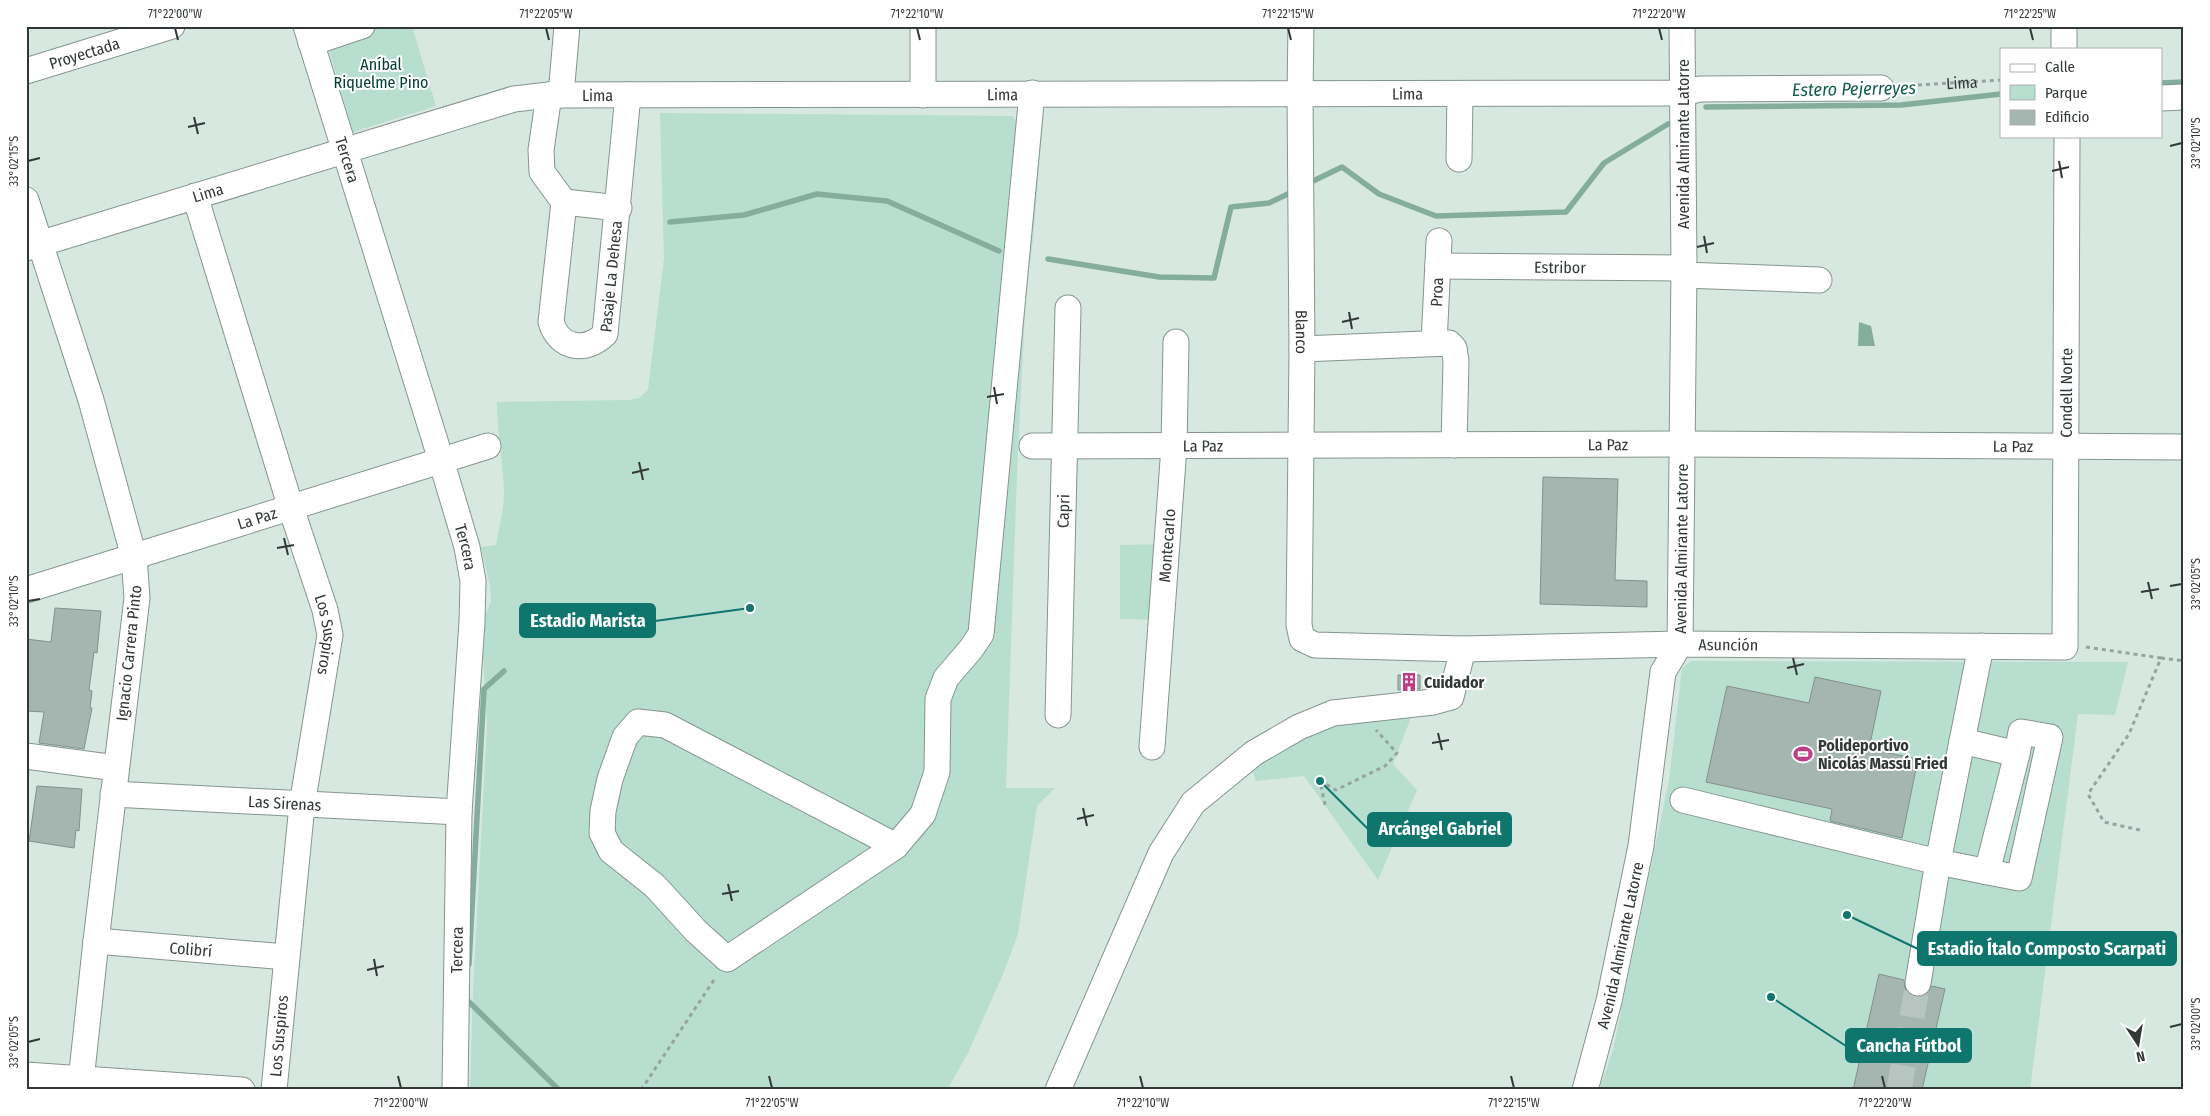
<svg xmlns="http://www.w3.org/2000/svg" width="2210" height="1116" viewBox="0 0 2210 1116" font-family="'Fira Sans Condensed',sans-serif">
  <rect width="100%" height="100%" fill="#d7e8e1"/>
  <path fill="#b8decf" d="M384 26H412L436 106 353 132 327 44Z
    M660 113 1013 116 1016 121H1043L1033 240 1026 292 1017 473 1006 788H1055L1037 806 1018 934 1003 974 968 1053 947 1090H470L473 990 487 726 482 638 485 616 491 601 490 586 481 547 496 545C499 528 504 510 504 491 503 461 497 434 497 402L629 400 639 398 648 390 664 258Z
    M1167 544V620L1120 619V545Z
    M1691 661 2128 662 2115 715 2078 714 2030 1090H1599L1613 1050 1669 780 1682 668Z
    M1412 715 1393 764 1417 790 1378 880 1304 776 1256 781 1252 769 1303 734 1345 718Z"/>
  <path fill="#84ad9d" d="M1859 322 1871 326 1875 346H1858Z"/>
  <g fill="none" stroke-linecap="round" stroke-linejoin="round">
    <path stroke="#84ad9d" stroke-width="5.5" d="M2161 83 2184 82
      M1706 107 1901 105 2001 94
      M1307 184 1342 167 1379 194 1436 216 1566 212 1604 163 1668 124
      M670 222 744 215 817 194 887 201 999 251
      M1048 259 1159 277 1214 278 1231 207 1269 203 1294 191
      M469 964 484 689 504 671
      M467 996V1000L559 1090"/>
  </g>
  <path fill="#a5b5af" stroke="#82918b" d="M1543 477 1618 479 1615 580 1647 581V607L1540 604Z
    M55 608 101 611 97 653 94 652 89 690 92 691 90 708H92L84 749 39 743 44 712 26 711V639L51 642Z
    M1398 675H1420V689L1398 690Z
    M1815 677 1881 691 1869 749 1918 759 1902 838 1830 821 1832 809 1706 782 1727 686 1809 703Z
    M37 786 82 789 79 831 76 830 74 848 29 841Z
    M1879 974 1904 980 1905 988 1915 997 1923 996 1932 986 1945 989 1922 1090H1853Z"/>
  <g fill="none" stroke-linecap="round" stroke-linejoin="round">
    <path stroke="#b6c5bf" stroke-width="25" stroke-dasharray="25 12" stroke-linecap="butt" d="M1899 1090 1918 983"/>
    <g stroke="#85958e" stroke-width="27">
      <g id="minor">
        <path id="s2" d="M306 26 441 460 467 547 473 581 472 622 459 812 455 1090"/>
        <path d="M923 26V95"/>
        <path id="s3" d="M1301 26 1300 95 1302 349 1299 625 1302 639 1315 645 1463 649 1680 644 2065 647 2067 136"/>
        <path d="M311 43 362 26"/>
        <path d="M2064 49V26"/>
        <path id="s4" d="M26 71 172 26"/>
        <path id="s5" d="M549 95 541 150 542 172 564 202 551 322C559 349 586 353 605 334L628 95"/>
        <path d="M561 95 567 26"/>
        <path d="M2161 98 2184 97"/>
        <path d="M1459 159 1460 94"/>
        <path id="s6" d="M195 196 291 508 325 610 330 635 302 805 274 1090"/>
        <path d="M26 200 91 400 134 557 137 598 96 941 80 1090"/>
        <path d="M564 202 619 208"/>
        <path id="s7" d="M26 248 514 99 549 95 1682 93 1700 89 1881 88"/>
        <path id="s8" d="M1438 266 1684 268"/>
        <path d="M1683 275 1819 280"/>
        <path id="s9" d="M1434 343 1439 241"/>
        <path d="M1302 349 1449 343 1454 348 1456 361 1454 445"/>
        <path id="s10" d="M1032 446 1681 444 2184 447"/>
        <path id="s11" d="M26 590 488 446"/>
        <path id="s12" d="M1058 715 1068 308"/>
        <path d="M1962 741 2017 754 1987 872"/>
        <path id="s13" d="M1152 747 1174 447 1176 342"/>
        <path d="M26 756 116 768"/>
        <path id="s14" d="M113 794 459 812"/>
        <path d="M1683 800 1938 862 2019 878 2050 737 2021 732 2017 754"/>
        <path d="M896 846 727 959 696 931 655 886 611 851 602 833 603 811 610 779 625 737 638 722 665 725 896 846 923 814 937 772 938 699 946 678 971 649 981 634 1032 93"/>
        <path id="s15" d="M96 941 286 957"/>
        <path d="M1918 983 1938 862 1981 646"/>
        <path d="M26 1075 242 1090"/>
        <path d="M1058 1090 1161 853 1193 803 1254 753 1299 727 1333 713 1433 702 1451 697 1463 649"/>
        <path id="s16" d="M1585 1090 1609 1001 1641 846 1663 672 1680 644 1684 268 1682 26"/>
      </g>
    </g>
    <g stroke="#96a39e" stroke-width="3" stroke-dasharray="4 4" stroke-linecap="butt">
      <path id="s1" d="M1902 86 2001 80"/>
      <path d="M2086 647 2161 658 2129 734 2088 794 2104 822 2144 831"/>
      <path d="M2161 658 2184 661"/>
      <path d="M1325 805 1320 781 1336 790 1385 766 1397 753 1376 730"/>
      <path d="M2182 814 2184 813"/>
      <path d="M641 1090 716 977"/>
    </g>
    <use href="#minor" stroke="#fff" stroke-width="25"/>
  </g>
  <path fill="none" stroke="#323836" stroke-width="2" d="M175 28 178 40M546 28 549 40M917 28 920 40M1288 28 1291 40M1659 28 1662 40M2030 28 2033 40M194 117 198 134M188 127 205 123M2170 146 2182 143M28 161 40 158M2059 161 2062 178M2052 171 2069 167M1704 236 1707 253M1697 247 1714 243M1349 312 1352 329M1342 322 1359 318M994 387 997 404M987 397 1004 394M639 462 643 480M632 473 649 469M284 538 288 555M277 548 294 545M2148 582 2152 599M2170 586 2182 584M2141 592 2159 589M28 601 40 599M1793 658 1797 675M1787 668 1804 664M1438 733 1442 750M1432 743 1449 740M1083 808 1087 826M1077 819 1094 815M728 884 732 901M722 894 739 891M374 959 377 976M367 970 384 966M2170 1027 2182 1024M28 1042 40 1039M398 1076 401 1088M769 1076 772 1088M1140 1076 1143 1088M1511 1076 1514 1088M1882 1076 1885 1088"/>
  <defs>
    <g id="building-bare" transform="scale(1.5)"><path d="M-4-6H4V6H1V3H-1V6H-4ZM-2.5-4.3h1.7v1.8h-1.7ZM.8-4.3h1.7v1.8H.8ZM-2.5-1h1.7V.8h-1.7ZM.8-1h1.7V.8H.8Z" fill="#bf3d86" stroke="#fff" stroke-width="2.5" paint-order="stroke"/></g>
    <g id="stadium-bare" transform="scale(1.5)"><path d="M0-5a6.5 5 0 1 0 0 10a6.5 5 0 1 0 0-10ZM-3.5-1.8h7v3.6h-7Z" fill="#bf3d86" stroke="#fff" stroke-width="2.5" paint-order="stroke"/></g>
  </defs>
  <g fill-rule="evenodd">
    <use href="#building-bare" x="1409" y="682"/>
    <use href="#stadium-bare" x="1803" y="754"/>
  </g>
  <g text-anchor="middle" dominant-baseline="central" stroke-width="4" stroke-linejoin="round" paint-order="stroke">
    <g font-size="16" fill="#323836" stroke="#fff">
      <text stroke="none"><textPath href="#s4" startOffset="61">Proyectada</textPath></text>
      <text stroke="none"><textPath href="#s1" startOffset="60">Lima</textPath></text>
      <text stroke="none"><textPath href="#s7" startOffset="999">Lima</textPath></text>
      <text stroke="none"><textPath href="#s7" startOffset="1404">Lima</textPath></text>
      <text stroke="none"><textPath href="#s7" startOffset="594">Lima</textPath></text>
      <text transform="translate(1683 144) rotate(-90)">Avenida Almirante Latorre</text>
      <text stroke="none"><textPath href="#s2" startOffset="140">Tercera</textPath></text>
      <text stroke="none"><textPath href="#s7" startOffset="190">Lima</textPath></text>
      <text stroke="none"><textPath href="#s8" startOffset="122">Estribor</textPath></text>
      <text stroke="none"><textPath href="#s5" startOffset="362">Pasaje La Dehesa</textPath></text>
      <text stroke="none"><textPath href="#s9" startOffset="51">Proa</textPath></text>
      <text stroke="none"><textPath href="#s3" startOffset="306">Blanco</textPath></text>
      <text stroke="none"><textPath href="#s3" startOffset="1632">Condell Norte</textPath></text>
      <text stroke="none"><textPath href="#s10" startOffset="576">La Paz</textPath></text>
      <text stroke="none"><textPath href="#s10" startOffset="171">La Paz</textPath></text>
      <text stroke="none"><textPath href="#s10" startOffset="981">La Paz</textPath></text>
      <text stroke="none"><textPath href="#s12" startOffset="204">Capri</textPath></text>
      <text stroke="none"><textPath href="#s11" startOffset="242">La Paz</textPath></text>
      <text stroke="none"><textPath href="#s13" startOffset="202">Montecarlo</textPath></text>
      <text stroke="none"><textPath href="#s2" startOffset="545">Tercera</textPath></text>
      <text stroke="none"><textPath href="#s16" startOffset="554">Avenida Almirante Latorre</textPath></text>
      <text stroke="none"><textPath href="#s6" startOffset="459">Los Suspiros</textPath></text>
      <text stroke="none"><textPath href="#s3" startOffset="1041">Asunción</textPath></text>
      <text transform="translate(129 653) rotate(-84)">Ignacio Carrera Pinto</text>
      <text stroke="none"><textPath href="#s14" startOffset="172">Las Sirenas</textPath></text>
      <text stroke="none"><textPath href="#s16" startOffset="149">Avenida Almirante Latorre</textPath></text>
      <text stroke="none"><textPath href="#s15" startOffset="95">Colibrí</textPath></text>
      <text transform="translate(457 950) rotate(-89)">Tercera</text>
      <text transform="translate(279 1036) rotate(-85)">Los Suspiros</text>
    </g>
    <g font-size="16" fill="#034031" stroke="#fff">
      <text x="381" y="64">Aníbal<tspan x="381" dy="18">Riquelme Pino</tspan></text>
    </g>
    <g font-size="16" font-weight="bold" fill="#323836" stroke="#fff" text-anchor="start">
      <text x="1424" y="682">Cuidador</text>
      <text x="1818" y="745">Polideportivo<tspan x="1818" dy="18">Nicolás Massú Fried</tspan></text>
    </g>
    <g font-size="18" font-style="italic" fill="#0f5e48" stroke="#fff">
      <text transform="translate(1854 89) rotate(-1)">Estero Pejerreyes</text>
    </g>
  </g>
  <path fill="none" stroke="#0f766e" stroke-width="2" d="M750 608L655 621M1320 781L1368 829M1847 915L1918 949M1771 997L1846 1046"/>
  <g fill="#0f766e" stroke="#fff" stroke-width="2">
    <circle cx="750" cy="608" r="5"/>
    <circle cx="1320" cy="781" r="5"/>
    <circle cx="1847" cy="915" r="5"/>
    <circle cx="1771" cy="997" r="5"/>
  </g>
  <g fill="#0f766e" stroke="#0f766e" stroke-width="2">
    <rect x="520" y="604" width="135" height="33" rx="5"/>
    <rect x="1368" y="813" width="143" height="33" rx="5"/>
    <rect x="1918" y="932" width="258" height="33" rx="5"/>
    <rect x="1846" y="1029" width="125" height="33" rx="5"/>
  </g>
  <g font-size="18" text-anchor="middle" font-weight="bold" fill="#fff">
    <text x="588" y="627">Estadio Marista</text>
    <text x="1440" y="835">Arcángel Gabriel</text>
    <text x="2047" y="955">Estadio Ítalo Composto Scarpati</text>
    <text x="1909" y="1052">Cancha Fútbol</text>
  </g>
  <rect width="2210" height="1116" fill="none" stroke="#ffffff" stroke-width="55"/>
  <rect x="2000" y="48" width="162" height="90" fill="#ffffff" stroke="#adafaf"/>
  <rect x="2010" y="64" width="25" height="8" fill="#ffffff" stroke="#adafaf"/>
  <text x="2045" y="72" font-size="15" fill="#323836">Calle</text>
  <rect x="2010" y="85" width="25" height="15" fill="#b8decf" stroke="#adafaf"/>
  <text x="2045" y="98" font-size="15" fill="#323836">Parque</text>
  <rect x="2010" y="110" width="25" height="15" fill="#a5b5af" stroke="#adafaf"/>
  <text x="2045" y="122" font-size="15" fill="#323836">Edificio</text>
  <g transform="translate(2138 1044) rotate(168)" stroke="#ffffff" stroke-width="4" paint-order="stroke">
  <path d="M0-4L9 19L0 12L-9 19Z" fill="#323836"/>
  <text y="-8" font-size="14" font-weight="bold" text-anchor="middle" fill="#323836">N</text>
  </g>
  <rect x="28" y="28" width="2154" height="1060" fill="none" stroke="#323836" stroke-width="2"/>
  <g font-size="12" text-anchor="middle" fill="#323836">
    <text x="175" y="18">71°22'00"W</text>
    <text x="546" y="18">71°22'05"W</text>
    <text x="917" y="18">71°22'10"W</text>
    <text x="1288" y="18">71°22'15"W</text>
    <text x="1659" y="18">71°22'20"W</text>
    <text x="2030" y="18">71°22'25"W</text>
    <text transform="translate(2196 143) rotate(-90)" y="4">33°02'10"S</text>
    <text transform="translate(14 161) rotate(-90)" y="4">33°02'15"S</text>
    <text transform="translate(2196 584) rotate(-90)" y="4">33°02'05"S</text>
    <text transform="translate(14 601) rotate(-90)" y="4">33°02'10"S</text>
    <text transform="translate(2196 1024) rotate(-90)" y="4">33°02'00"S</text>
    <text transform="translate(14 1042) rotate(-90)" y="4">33°02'05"S</text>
    <text x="401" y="1107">71°22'00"W</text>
    <text x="772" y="1107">71°22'05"W</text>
    <text x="1143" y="1107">71°22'10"W</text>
    <text x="1514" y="1107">71°22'15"W</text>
    <text x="1885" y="1107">71°22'20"W</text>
  </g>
</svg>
